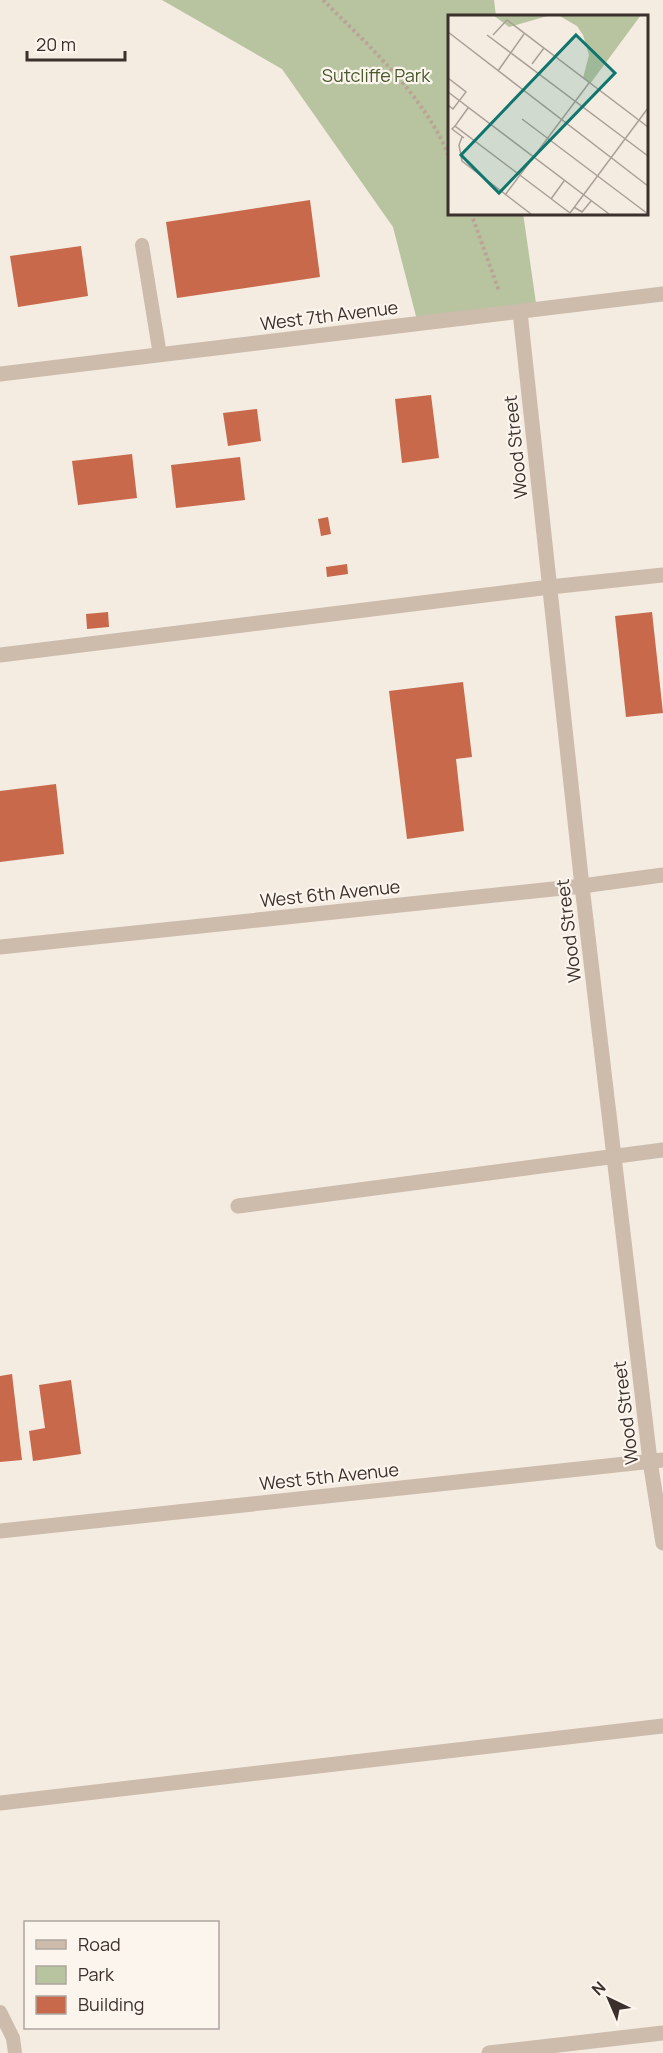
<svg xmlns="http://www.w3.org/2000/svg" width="663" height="2053" viewBox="0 0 663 2053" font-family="Manrope,sans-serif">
  <rect width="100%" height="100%" fill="#f4ebe1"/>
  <path fill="#b8c4a0" d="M162 0H494L496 16H450V213H523L537 310 418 324 393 227 282 69Z"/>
  <path fill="#c8694b" d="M310 200 320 277 177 298 166 222Z
    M81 246 88 296 18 307 10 256Z
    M431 395 439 458 402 463 395 399Z
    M257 409 261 441 228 446 223 413Z
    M132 454 137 498 78 505 72 461Z
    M240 457 245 500 176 508 171 465Z
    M328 517 331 534 321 536 318 519Z
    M347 564 348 574 327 577 326 567Z
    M108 612 109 627 87 629 86 614Z
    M652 612 663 713 626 717 615 616Z
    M463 682 472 757 456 759 464 831 407 839 389 691Z
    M56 784 64 854 0 862V791Z
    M12 1374 22 1460 0 1462V1376Z
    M71 1380 81 1454 33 1461 29 1431 45 1428 39 1385Z"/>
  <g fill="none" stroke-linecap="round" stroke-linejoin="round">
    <path stroke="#b9a596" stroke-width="4" stroke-dasharray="3 3" stroke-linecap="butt" d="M323 0C369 46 426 97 450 159
      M471 213 499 291"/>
    <path stroke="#cdbbac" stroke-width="14" d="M142 245 160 355
      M0 2012 13 2038 15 2053"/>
    <path stroke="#cdbbac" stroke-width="15" d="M520 312 582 886 650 1461 663 1543
      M0 374 663 294
      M0 655 550 587 663 575
      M0 947 582 886 663 875
      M238 1206 663 1150
      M0 1531 663 1460
      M0 1803 663 1726
      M489 2053 663 2033"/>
  </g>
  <g text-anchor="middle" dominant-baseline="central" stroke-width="4.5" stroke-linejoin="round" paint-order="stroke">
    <g font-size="18" fill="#4a5a2e" stroke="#fbf5ee">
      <text x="376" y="75">Sutcliffe Park</text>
    </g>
    <g font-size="18" fill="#3b302b" stroke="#fbf5ee">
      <text transform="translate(329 315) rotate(-7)">West 7th Avenue</text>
      <text transform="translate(515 447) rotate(-96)">Wood Street</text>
      <text transform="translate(330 893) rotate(-6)">West 6th Avenue</text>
      <text transform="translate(568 931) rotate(-97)">Wood Street</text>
      <text transform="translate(625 1413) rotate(-97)">Wood Street</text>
      <text transform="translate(329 1476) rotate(-6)">West 5th Avenue</text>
    </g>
  </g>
  <g transform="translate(448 15)">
    <rect width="200" height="200" fill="#f4ebe1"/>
    <path d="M45 0H103L61 12ZM110 0H193L142 69 135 63 141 40 135 20 129 11Z" fill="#b8c4a0"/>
    <path fill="none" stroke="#aaa098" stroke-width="1.5" d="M0 17 200 171M39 20 200 141M45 20 59 5 200 112M84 49 96 33M50 56 76 19M0 63 18 77 5 94 0 90M0 77 161 199M20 93 7 111 122 198M74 104 200 199M7 111 4 114 16 123M14 122 11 130 14 146 83 199M57 180 141 68M103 184 116 166M126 192 134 197 143 186M122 198 200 93"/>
    <path fill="#0f766e" fill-opacity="0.15" stroke="#0f766e" stroke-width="3" d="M128 20 167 58 51 178 13 140Z"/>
    <rect width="200" height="200" fill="none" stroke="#3b302b" stroke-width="3"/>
  </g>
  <rect x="24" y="1921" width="195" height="108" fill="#fbf5ee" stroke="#aea6a0" stroke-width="1.5"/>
  <rect x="36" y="1940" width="30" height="9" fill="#cdbbac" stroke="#aea6a0" stroke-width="1.5"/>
  <text x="78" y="1951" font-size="18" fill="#3b302b">Road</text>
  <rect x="36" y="1966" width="30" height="18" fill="#b8c4a0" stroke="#aea6a0" stroke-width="1.5"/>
  <text x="78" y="1981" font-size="18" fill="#3b302b">Park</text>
  <rect x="36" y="1996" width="30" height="18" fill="#c8694b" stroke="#aea6a0" stroke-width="1.5"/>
  <text x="78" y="2011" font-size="18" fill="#3b302b">Building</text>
  <g transform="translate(609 1999) rotate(316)" stroke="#fbf5ee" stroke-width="4.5" paint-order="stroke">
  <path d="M0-4.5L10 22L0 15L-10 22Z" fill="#3b302b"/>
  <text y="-9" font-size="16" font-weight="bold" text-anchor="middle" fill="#3b302b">N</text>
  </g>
  <path d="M27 51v9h98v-9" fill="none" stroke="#3b302b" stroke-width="3"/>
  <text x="36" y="51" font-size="18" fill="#3b302b" stroke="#fbf5ee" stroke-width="4.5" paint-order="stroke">20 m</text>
</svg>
